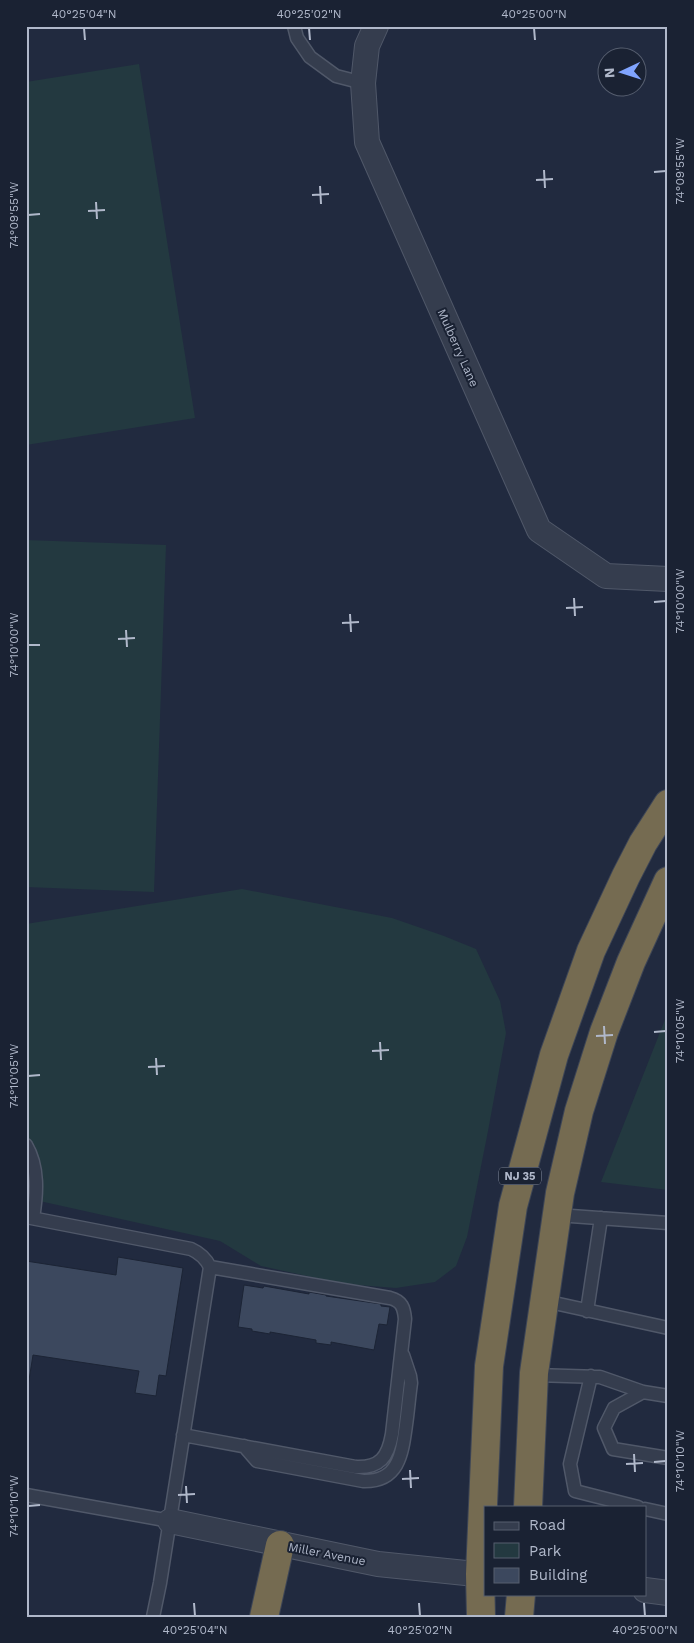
<svg xmlns="http://www.w3.org/2000/svg" width="694" height="1643" viewBox="0 0 694 1643" font-family="'Work Sans',sans-serif">
  <rect width="100%" height="100%" fill="#212a3f"/>
  <path fill="#233940" d="M139 64 195 418 26 445V82Z
    M26 540 166 545 154 892 26 887Z
    M242 889 392 918 444 936 476 949 500 1001 506 1033 488 1131 467 1237 456 1266 435 1282 396 1288 344 1284 261 1266 220 1241 26 1198V924Z
    M668 1012V1190L601 1182Z"/>
  <path fill="#3c485e" stroke="#1c2435" d="M118 1257 183 1268 166 1376 159 1375 156 1396 135 1393 139 1371 33 1355 26 1399V1261L116 1275Z
    M244 1285 263 1288 264 1286 309 1294V1292L326 1295V1296L381 1304V1306L390 1307 387 1325 379 1324 374 1350 331 1342V1345L316 1343V1340L270 1332V1334L252 1331V1329L238 1327Z"/>
  <g fill="none" stroke-linecap="round" stroke-linejoin="round">
    <g stroke="#505869" stroke-width="15">
      <path id="lane" d="M294 26 297 38 310 57 336 76 363 83
        M26 1145C39 1167 37 1194 33 1218
        M557 1215 668 1223
        M26 1217 191 1249C200 1253 206 1259 210 1267L160 1583 153 1617
        M545 1301 668 1328
        M587 1311 601 1218
        M535 1375 600 1377 643 1392 668 1396
        M591 1376 570 1464 575 1491 638 1507
        M643 1392 614 1408 604 1428 613 1449 668 1458
        M183 1435 356 1467C380 1468 388 1457 392 1434L405 1319C404 1308 402 1301 390 1298L210 1267
        M244 1446 257 1461 363 1481C399 1482 402 1454 406 1425 408 1411 409 1397 411 1383L410 1376 403 1355
        M26 1495 170 1521
        M645 1509 668 1514"/>
    </g>
    <g stroke="#505869" stroke-width="26">
      <path id="street" d="M376 26 367 46 363 83 367 142 539 530 606 576 668 579
        M170 1521 378 1564 485 1575
        M645 1590 668 1593"/>
    </g>
    <g stroke="#3d4556" stroke-width="30">
      <path id="highway" d="M528 1507 534 1373 560 1193 579 1111 604 1032 631 962 668 881
        M264 1617 280 1545
        M481 1617 480 1574 489 1366 513 1206 554 1055 591 951 626 876 643 843 668 804
        M519 1617 521 1594"/>
    </g>
    <use href="#lane" stroke="#353d4e" stroke-width="12"/>
    <use href="#street" stroke="#353d4e" stroke-width="24"/>
    <use href="#highway" stroke="#756b51" stroke-width="28"/>
  </g>
  <path fill="none" stroke="#b0b8ca" stroke-width="2" d="M84 28 85 40M309 28 310 40M534 28 535 40M544 170 545 188M654 172 666 171M536 180 553 179M320 186 321 204M312 195 329 194M96 202 97 219M88 211 105 210M28 215 40 214M574 598 575 616M654 602 666 601M566 608 583 607M350 614 351 632M342 623 359 622M126 630 127 647M118 639 135 638M28 645H40M604 1026 605 1044M654 1032 666 1031M596 1036 613 1035M380 1042 381 1060M372 1051 389 1050M156 1058 157 1075M148 1067 165 1066M28 1076 40 1075M634 1454 635 1472M654 1462 666 1461M626 1464 643 1463M410 1470 411 1488M402 1479 419 1478M186 1486 187 1503M178 1495 195 1494M28 1506 40 1505M194 1603 195 1616M419 1603 420 1616M644 1603 645 1616"/>
  <g text-anchor="middle" dominant-baseline="central" stroke-width="4" stroke-linejoin="round" paint-order="stroke">
    <rect fill="#1a2233" stroke="#838b9d" stroke-width="1" x="499" y="1167.5" width="42" height="17" rx="4"/>
    <g font-size="11" font-weight="bold" fill="#b0b8ca">
      <text x="520" y="1176">NJ 35</text>
    </g>
    <g font-size="12" fill="#b0b8ca" stroke="#1a2233">
      <text transform="translate(458 348) rotate(66)">Mulberry Lane</text>
      <text transform="translate(327 1554) rotate(11)">Miller Avenue</text>
    </g>
  </g>
  <rect width="694" height="1643" fill="none" stroke="#1a2233" stroke-width="55"/>
  <rect x="484" y="1506" width="162" height="90" fill="#1a2233" stroke="#565e6f"/>
  <rect x="494" y="1522" width="25" height="8" fill="#353d4e" stroke="#565e6f"/>
  <text x="529" y="1530" font-size="15" fill="#b0b8ca">Road</text>
  <rect x="494" y="1543" width="25" height="15" fill="#233940" stroke="#565e6f"/>
  <text x="529" y="1556" font-size="15" fill="#b0b8ca">Park</text>
  <rect x="494" y="1568" width="25" height="15" fill="#3c485e" stroke="#565e6f"/>
  <text x="529" y="1580" font-size="15" fill="#b0b8ca">Building</text>
  <g transform="translate(622 72) rotate(266)"><circle r="24" fill="#1a2233" stroke="#565e6f"/>
  <path d="M0-4L9 19L0 12L-9 19Z" fill="#80a4ff"/>
  <text y="-8" font-size="14" font-weight="bold" text-anchor="middle" fill="#b0b8ca">N</text>
  </g>
  <rect x="28" y="28" width="638" height="1588" fill="none" stroke="#b0b8ca" stroke-width="2"/>
  <g font-size="12" text-anchor="middle" fill="#b0b8ca">
    <text x="84" y="18">40°25'04"N</text>
    <text x="309" y="18">40°25'02"N</text>
    <text x="534" y="18">40°25'00"N</text>
    <text transform="translate(680 171) rotate(-90)" y="4">74°09'55"W</text>
    <text transform="translate(14 215) rotate(-90)" y="4">74°09'55"W</text>
    <text transform="translate(680 601) rotate(-90)" y="4">74°10'00"W</text>
    <text transform="translate(14 645) rotate(-90)" y="4">74°10'00"W</text>
    <text transform="translate(680 1031) rotate(-90)" y="4">74°10'05"W</text>
    <text transform="translate(14 1076) rotate(-90)" y="4">74°10'05"W</text>
    <text transform="translate(680 1461) rotate(-90)" y="4">74°10'10"W</text>
    <text transform="translate(14 1506) rotate(-90)" y="4">74°10'10"W</text>
    <text x="195" y="1634">40°25'04"N</text>
    <text x="420" y="1634">40°25'02"N</text>
    <text x="645" y="1634">40°25'00"N</text>
  </g>
</svg>
